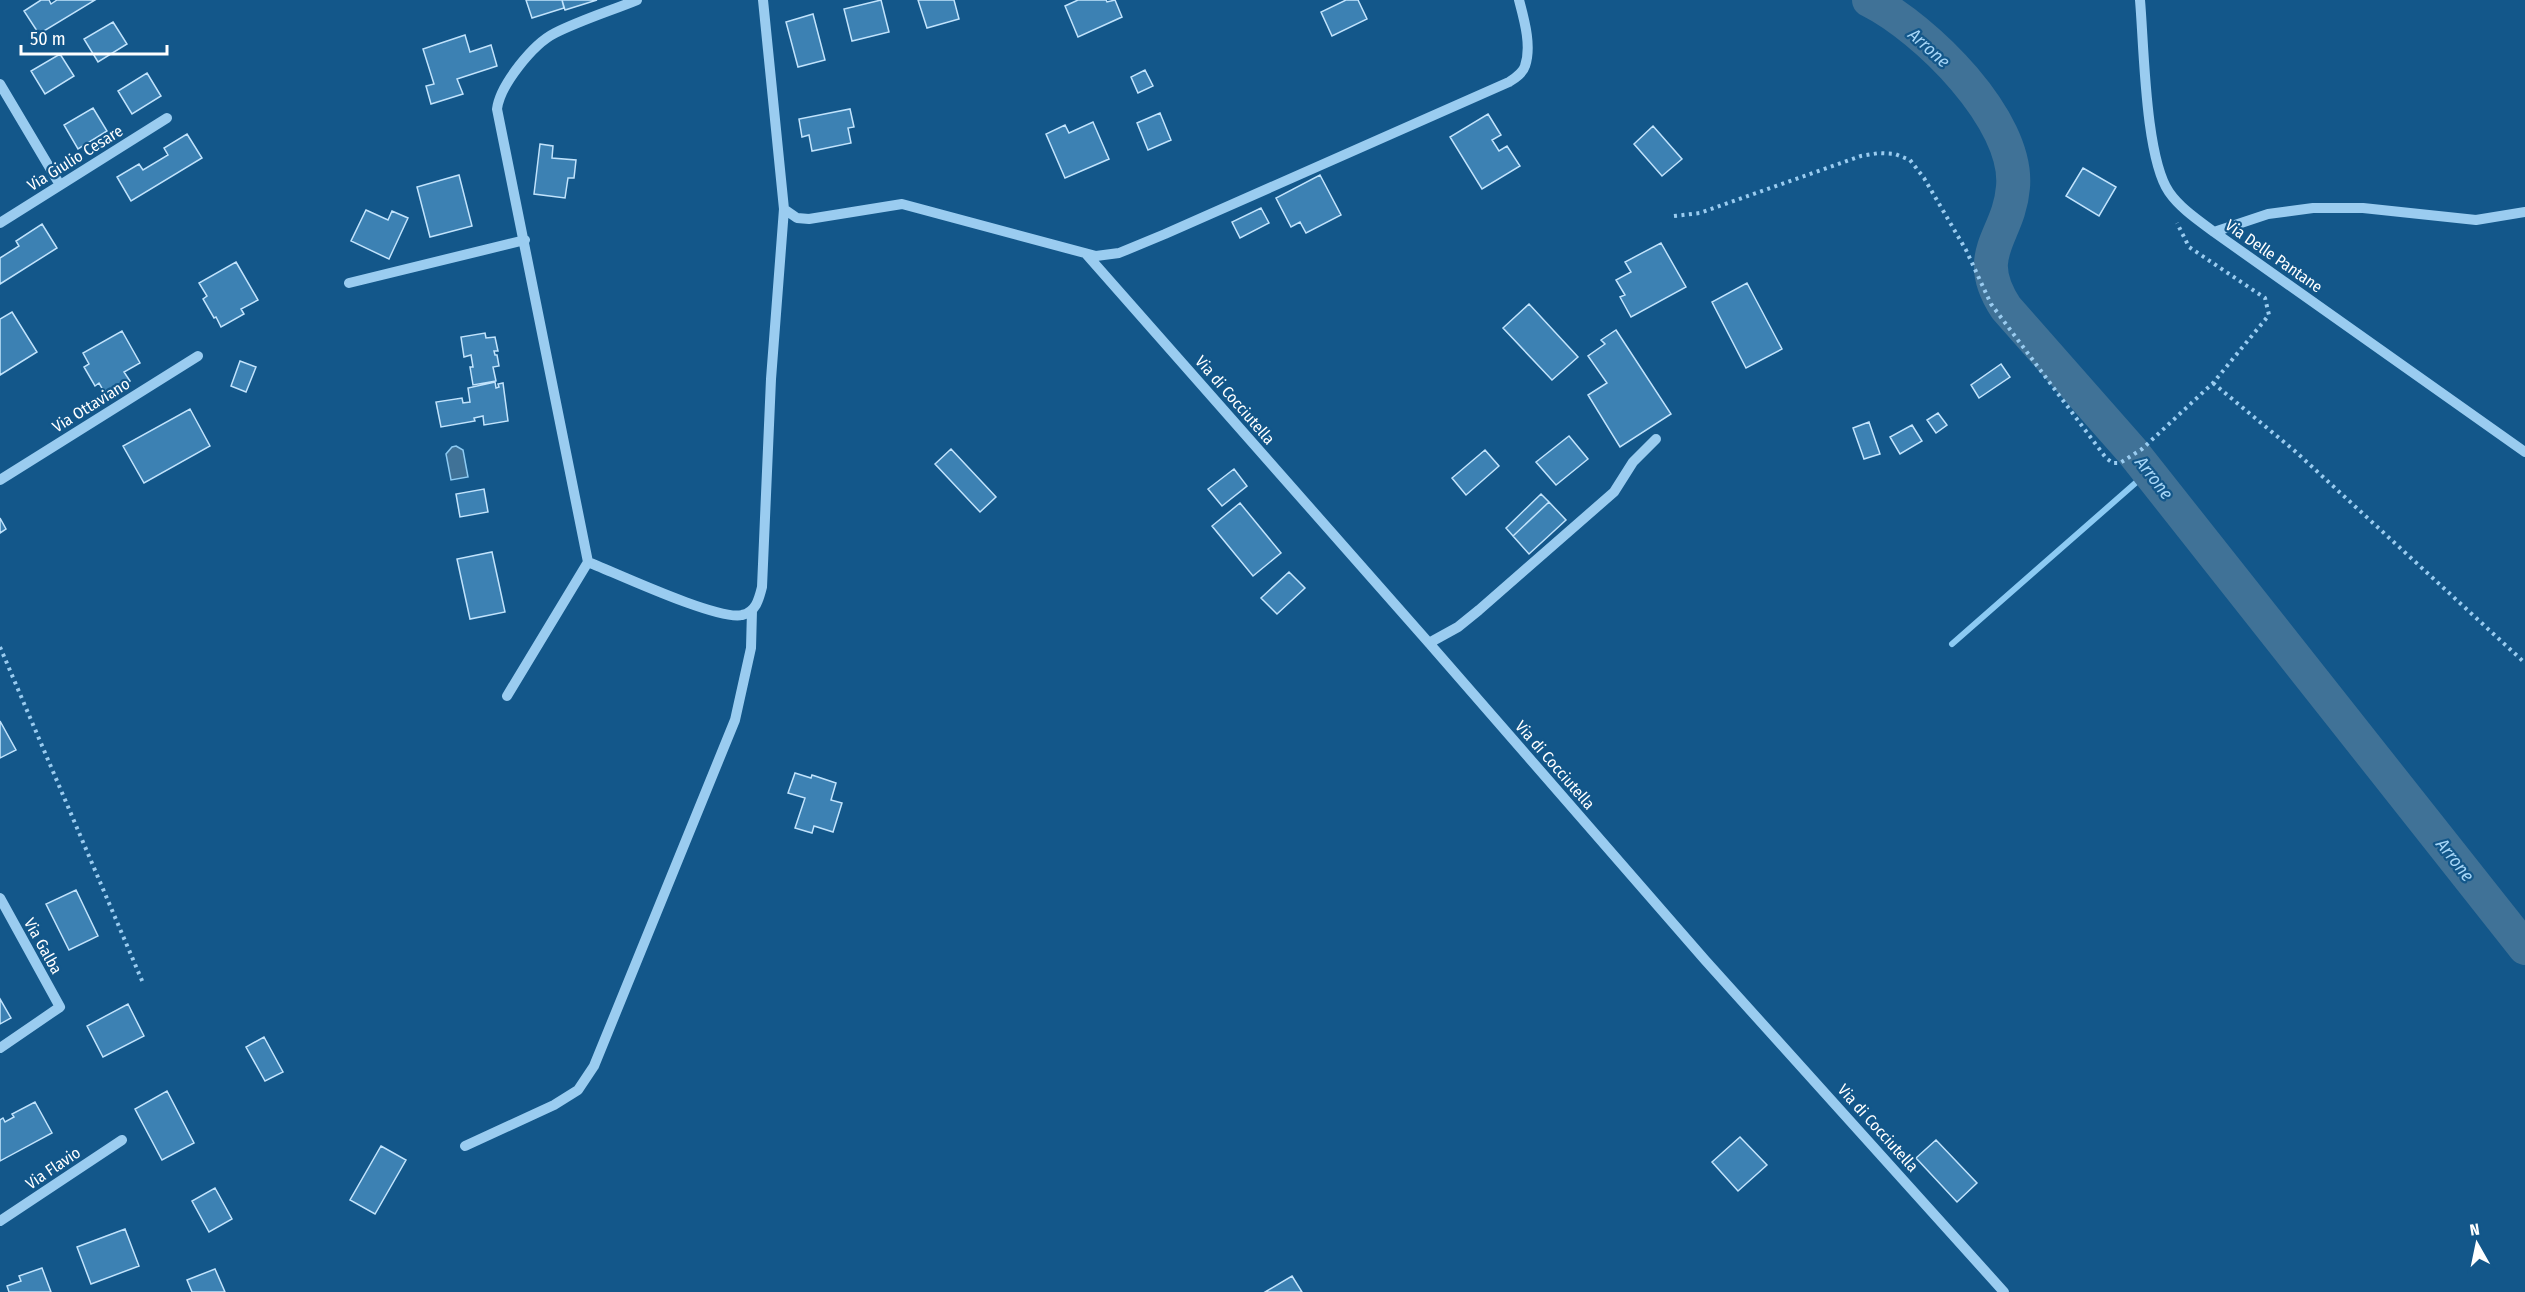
<svg xmlns="http://www.w3.org/2000/svg" width="2525" height="1292" viewBox="0 0 2525 1292" font-family="'Fira Sans Condensed',sans-serif">
  <rect width="100%" height="100%" fill="#13578a"/>
  <path fill="#407297" stroke="#8ccaf3" stroke-width="1.5" d="M456 446 463 450 468 477 451 480 446 454 452 447Z"/>
  <g fill="none" stroke-linecap="round" stroke-linejoin="round">
    <path stroke="#8ccaf3" stroke-width="6" d="M1952 644 2148 472"/>
    <path stroke="#407297" stroke-width="34" d="M1869 0C1925 28 2019 120 2013 187 2009 238 1970 253 2006 308L2132 451 2525 948"/>
  </g>
  <path fill="#3c81b3" stroke="#c1e3fc" stroke-width="1.5" d="M41 0H49L51 4 57 0H95L39 34 24 11Z
    M526 0H562L564 8 532 18Z
    M562 0H597L565 10Z
    M881 0 889 32 852 41 844 9Z
    M918 0H954L959 19 927 28Z
    M1078 0H1106L1107 2 1115 0 1122 17 1078 37 1065 6Z
    M1346 0H1358L1367 19 1332 36 1321 12Z
    M813 14 825 60 798 67 786 22Z
    M113 22 127 44 98 62 84 39Z
    M465 35 470 52 491 45 497 66 457 79 463 94 431 104 426 86 434 84 423 49Z
    M60 54 74 76 45 94 31 71Z
    M1145 70 1153 86 1138 93 1131 77Z
    M147 73 161 96 132 114 118 91Z
    M93 108 107 131 78 149 64 125Z
    M850 109 854 127 848 128 851 143 812 151 809 135 802 137 799 119Z
    M1160 113 1171 140 1148 150 1137 123Z
    M1488 114 1501 135 1492 140 1499 151 1507 146 1520 166 1482 189 1450 137Z
    M1093 122 1109 159 1065 178 1046 134 1065 125 1069 133Z
    M1653 126 1682 159 1662 176 1634 144Z
    M187 134 202 158 131 201 117 177 139 164 143 170 168 155 164 148Z
    M540 144 553 146 552 158 576 160 574 178H568L565 198 534 194Z
    M2083 168 2116 187 2099 216 2066 196Z
    M459 175 472 226 430 237 417 187Z
    M1320 175 1341 215 1306 233 1300 222 1291 227 1276 198Z
    M1261 208 1269 223 1240 238 1232 222Z
    M366 210 388 220 392 211 408 218 389 259 351 241Z
    M42 224 57 248 0 284V258L19 246 16 241Z
    M1661 243 1686 287 1631 317 1620 297 1625 295 1616 280 1631 272 1625 262Z
    M236 262 258 300 241 309 244 314 221 327 216 317 214 318 203 299 207 296 199 283Z
    M1747 283 1782 349 1746 368 1712 302Z
    M1529 304 1578 357 1552 380 1503 328Z
    M12 312 37 352 0 375V319Z
    M1616 330 1671 414 1620 447 1588 395 1607 383 1588 356 1605 344 1601 340Z
    M122 331 140 363 124 372 130 381 106 395 99 383 95 386 84 367 89 364 83 353Z
    M485 333 486 338 495 337 498 351H494L495 355H497L499 366 493 367 496 381 473 385 470 367H473L471 355 464 357 461 337Z
    M240 361 256 367 246 392 231 386Z
    M2001 364 2010 377 1979 398 1971 385Z
    M495 382 496 388 499 387 498 384 503 383 508 421 484 425 483 416 474 418 475 421 441 427 436 402 462 398 463 403 470 402 468 388Z
    M190 409 210 446 144 483 123 446Z
    M1938 413 1947 425 1936 433 1927 420Z
    M1869 422 1880 454 1864 459 1853 428Z
    M1912 425 1922 441 1900 454 1890 437Z
    M1569 436 1588 459 1556 485 1536 462Z
    M951 449 996 497 980 512 935 464Z
    M1485 450 1499 466 1466 495 1452 478Z
    M1234 469 1247 486 1222 506 1208 489Z
    M484 489 488 512 460 517 456 494Z
    M1541 494 1549 502 1513 536 1506 528Z
    M1549 502 1566 520 1529 554 1513 536Z
    M1240 503 1281 553 1253 576 1212 526Z
    M0 518 6 529 0 533Z
    M492 552 505 612 470 619 457 559Z
    M1289 572 1305 588 1277 614 1261 598Z
    M0 721 16 750 0 758Z
    M795 773 811 778 812 775 836 783 831 800 842 803 833 832 814 826 812 833 795 828 805 798 788 793Z
    M76 890 98 936 69 950 46 904Z
    M0 999 11 1018 0 1024Z
    M128 1004 144 1036 103 1057 87 1026Z
    M264 1037 283 1072 265 1081 246 1047Z
    M167 1091 194 1143 162 1160 135 1109Z
    M35 1102 52 1133 0 1161V1120L3 1118 5 1122 14 1117 12 1114Z
    M1740 1137 1767 1165 1738 1191 1712 1162Z
    M1936 1140 1977 1183 1957 1202 1916 1158Z
    M381 1146 406 1160 375 1214 350 1200Z
    M215 1188 232 1219 209 1232 192 1201Z
    M125 1229 139 1266 91 1284 77 1247Z
    M42 1268 51 1292H9L7 1286 21 1281 19 1276Z
    M215 1269 225 1292H192L187 1280Z
    M1292 1276 1302 1292H1265Z"/>
  <g fill="none" stroke-linecap="round" stroke-linejoin="round">
    <path stroke="#9accf0" stroke-width="4" stroke-dasharray="3 4.5" stroke-linecap="butt" d="M1674 216 1700 213 1861 156 1879 153 1895 154 1910 160 1924 178 1966 250 1991 304 2106 458 2113 463H2120L2142 449 2213 383 2269 315 2265 298 2189 247 2177 223
      M2213 383 2296 452 2525 663
      M0 647 143 983"/>
    <path stroke="#9accf0" stroke-width="10" d="M763 0 784 209 797 218 809 219 902 204 1096 256 1119 253 1165 234 1509 82C1515 78 1523 73 1525 66 1532 46 1524 19 1519 0
      M2140 0C2144 45 2145 157 2169 192 2180 208 2198 220 2214 232L2525 452
      M0 84 60 185
      M0 223 167 118
      M2214 232 2268 214 2313 208H2363L2476 220 2525 212
      M1087 255 1429 643 1705 960 2004 1292
      M349 283 525 240
      M0 480 198 356
      M588 562C616 573 718 621 742 615 756 612 759 599 762 587L771 379 784 209
      M1429 643 1458 627 1479 610 1614 492 1633 462 1656 439
      M507 696 588 562 497 109C500 85 533 44 555 33 581 20 610 11 637 0
      M0 898 60 1007 0 1048
      M465 1146 554 1105 578 1090 594 1066 735 720 751 648 752 610
      M0 1221 122 1140"/>
  </g>
  <g text-anchor="middle" dominant-baseline="central" stroke-width="4.5" stroke-linejoin="round" paint-order="stroke">
    <g font-size="16" fill="#fff" stroke="#13578a">
      <text transform="translate(75 158) rotate(-32)">Via Giulio Cesare</text>
      <text transform="translate(2274 256) rotate(35)">Via Delle Pantane</text>
      <text transform="translate(1235 400) rotate(49)">Via di Cocciutella</text>
      <text transform="translate(91 405) rotate(-32)">Via Ottaviano</text>
      <text transform="translate(1555 765) rotate(49)">Via di Cocciutella</text>
      <text transform="translate(43 946) rotate(61)">Via Galba</text>
      <text transform="translate(1878 1128) rotate(48)">Via di Cocciutella</text>
      <text transform="translate(53 1168) rotate(-34)">Via Flavio</text>
    </g>
    <g font-size="18" font-style="italic" fill="#a6d6f7" stroke="#13578a">
      <text transform="translate(1929 48) rotate(42)">Arrone</text>
      <text transform="translate(2154 478) rotate(52)">Arrone</text>
      <text transform="translate(2455 860) rotate(52)">Arrone</text>
    </g>
  </g>
  <g transform="translate(2477 1244) rotate(351)" stroke="#13578a" stroke-width="4.5" paint-order="stroke">
  <path d="M0-4.5L10 22L0 15L-10 22Z" fill="#ffffff"/>
  <text y="-9" font-size="16" font-weight="bold" text-anchor="middle" fill="#ffffff">N</text>
  </g>
  <path d="M21 45v9h146v-9" fill="none" stroke="#ffffff" stroke-width="3"/>
  <text x="30" y="45" font-size="18" fill="#ffffff" stroke="#13578a" stroke-width="4.5" paint-order="stroke">50 m</text>
</svg>
